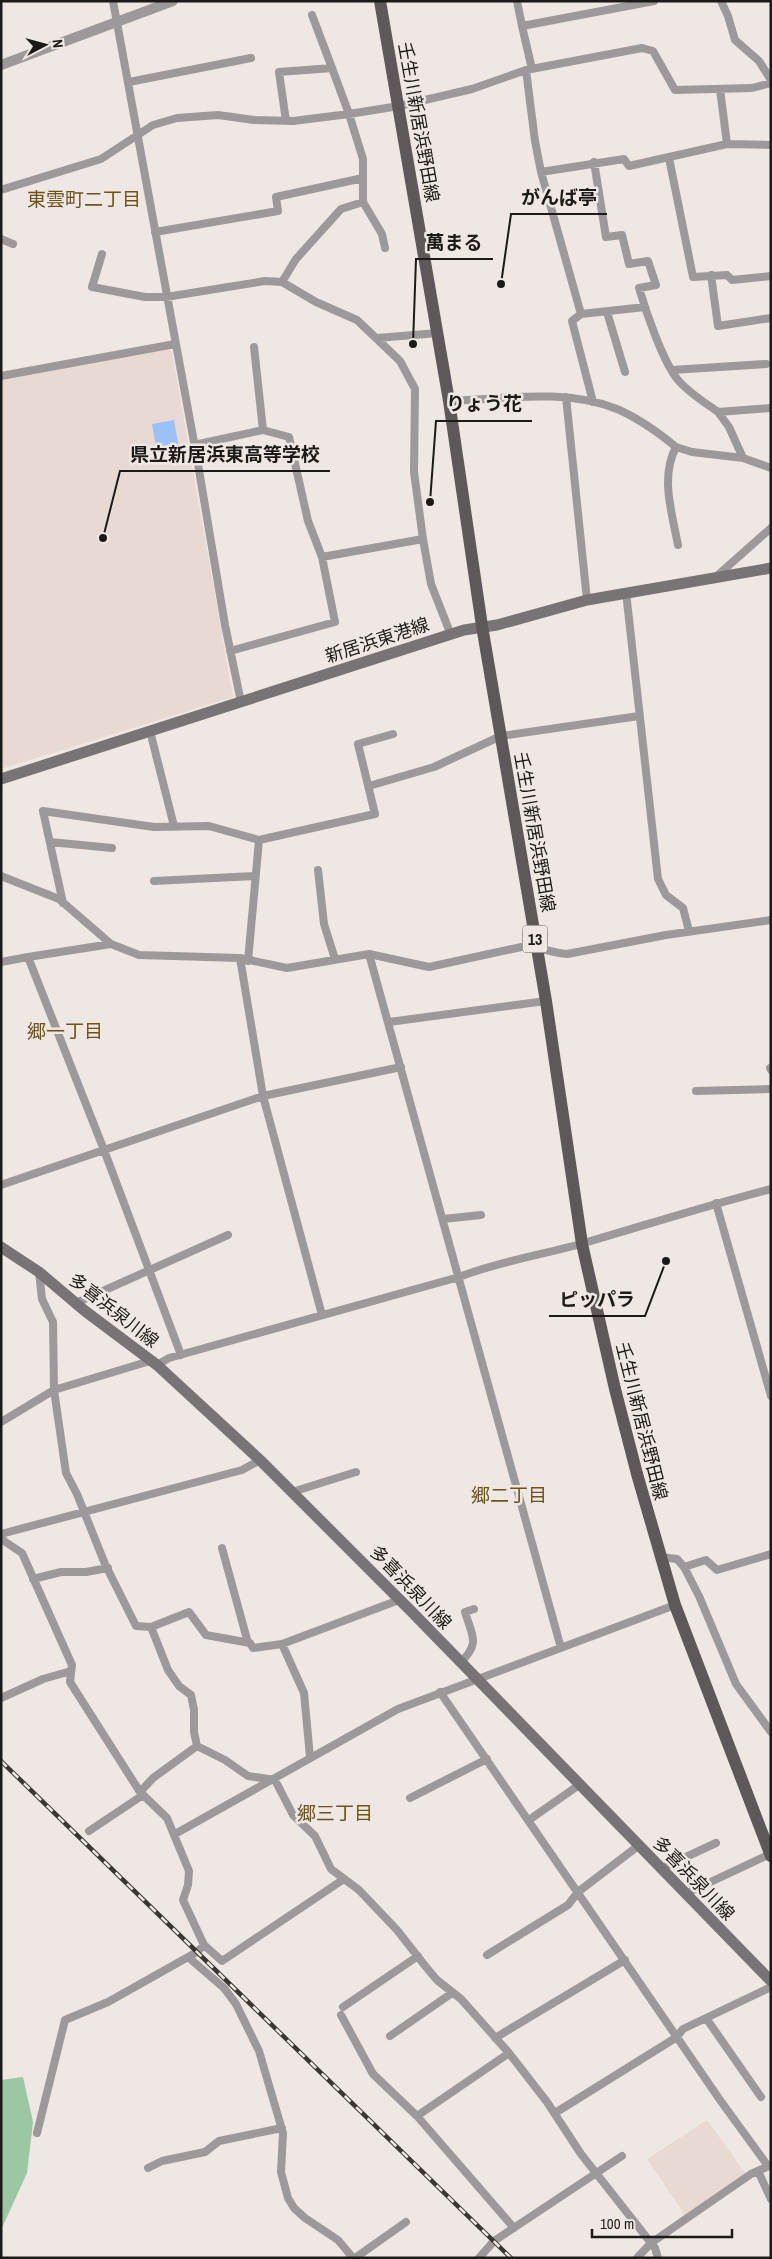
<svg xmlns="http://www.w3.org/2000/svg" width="772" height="2259" viewBox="0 0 772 2259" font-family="'Archivo Narrow','Noto Sans JP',sans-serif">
  <rect width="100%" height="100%" fill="#eee7e3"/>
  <path fill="#e8dad2" d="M168 348 172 352 233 697 1 769V378Z
    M707 2120 746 2174 685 2215 647 2159Z"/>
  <path fill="#9bc7a2" d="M23 2077 33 2122 27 2173 1 2230V2080Z"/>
  <path fill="#9cc0f8" d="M174 420 180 454 158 458 152 424Z"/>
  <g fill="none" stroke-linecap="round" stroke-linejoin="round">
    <path stroke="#9d999a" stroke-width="8" d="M113 1 198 464 225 625 241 702
      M517 1 522 26
      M721 1 728 16 735 40 759 61 771 80
      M312 15 332 68
      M532 69 522 26 654 1
      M526 70 535 141 541 172 581 314 645 307
      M129 82 251 58
      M720 89 727 144
      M286 121 279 72 332 68 349 114 363 159V202L382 234 385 248
      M669 158 693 277 727 275 732 280 771 276
      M594 162 606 237 622 235 629 264 648 261 656 285 639 288C646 312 663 362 678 380 689 393 704 402 718 412
      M541 172 624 159 629 166 727 144 771 145
      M1 190 101 159 153 125 177 118 218 115 254 120 293 121 349 114 399 106 472 89 526 70 642 48 653 51 675 90 752 88 771 83
      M155 232 278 211 276 197 363 178
      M1 239 13 244
      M102 254 92 287 145 297H166L265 281 282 282 316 302 357 320 400 361 415 389 414 472 423 539
      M711 275 718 326 771 318
      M282 282 296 259 341 209 363 202
      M607 312 625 372
      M581 314 572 321 593 402
      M377 338 438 333
      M254 347 263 430
      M672 370 766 364
      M1 376 175 344
      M566 397 587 600
      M449 401C503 399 565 388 617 409 638 418 659 433 676 447
      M771 408 718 412 729 427 743 458 771 468
      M194 445 263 430 289 437 308 521 322 557
      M678 545C672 513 660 477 676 447L692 452 743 458
      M718 575 771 528
      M626 592 658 879 666 895 683 908 689 931
      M230 651 335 622 322 557 423 539 431 584 451 635
      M150 731 174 826
      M369 786 434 767 501 736 639 716
      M259 840 375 814 358 744 393 734
      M50 842 112 848
      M318 870 324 924 335 959
      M1 876 59 899 111 944 139 955 240 958 287 968 369 954 429 967 526 946C540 947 552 953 567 954L666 935 771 920
      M154 881 255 876
      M63 903 43 811 154 827 209 826 259 840 248 961
      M369 954 561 1648
      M240 958 263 1096 322 1315
      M1 962 28 957
      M389 1022 546 1001
      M770 1068 771 1070
      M696 1091 771 1089
      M1 1185 104 1150 28 957 111 944
      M716 1203 771 1396
      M443 1219 481 1215
      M39 1272 42 1299 53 1322 54 1390 66 1473 77 1494 105 1564 136 1626 151 1627
      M76 1303 228 1235
      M181 1355 104 1150 263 1096 401 1067
      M157 1365 169 1358 459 1277C500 1261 542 1255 584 1243 646 1225 708 1205 771 1189
      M1 1422 54 1390 150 1361
      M292 1492 356 1472
      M1 1534 4 1541 22 1553 72 1665 70 1682 140 1792 167 1818 189 1871 188 1885 183 1900 204 1945 222 1961 344 1879
      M1 1534 242 1470 260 1460
      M222 1548 248 1643
      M661 1557 677 1559 684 1567 706 1560 717 1570 771 1554
      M684 1567 699 1596 736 1684 771 1732
      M33 1579 61 1572H86L108 1568
      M282 1644 399 1600
      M460 1663C481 1643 472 1636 465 1612L474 1609
      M440 1692 720 2100 768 2166
      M1 1698 43 1679 71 1671
      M310 1757 304 1693 282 1644 253 1648 250 1643 206 1635 189 1612 151 1627 168 1670 179 1686 191 1695 194 1710V1732L197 1746 225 1760 248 1776 275 1780 293 1815 315 1836 331 1869 359 1890 397 1930 426 1967 437 1980 461 1999 509 2053 547 2102 581 2154 655 2248 658 2258
      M140 1792 153 1778 197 1746
      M410 1798 487 1759
      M529 1820 579 1785
      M89 1831 143 1795
      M175 1834 398 1709 675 1605
      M660 1869 716 1843
      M685 1894 770 1854
      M487 1955 568 1905 578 1892 638 1846
      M188 1957 224 1988 236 2004 259 2051 283 2133 281 2172 288 2198 294 2208 305 2218 338 2240 353 2258
      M343 2007 418 1956
      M341 2015 373 2074 417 2116 514 2228
      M706 2018 761 2097
      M390 2036 452 1993
      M495 2038 625 1960
      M555 2113 677 2037 683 2029 771 1987
      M417 2116 509 2053
      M37 2133 65 2020 108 2002 197 1952 204 1945
      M148 2168 162 2161 205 2152 219 2141 282 2128
      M758 2171 771 2199
      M355 2258 406 2222
      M479 2258 494 2241 622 2156
      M637 2258 651 2243 751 2174 771 2165"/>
    <path stroke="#9d999a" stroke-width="10" d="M1 65 173 1"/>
    <path stroke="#787374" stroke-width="11" d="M1 779 464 630 497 625 587 600 771 568
      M1 1247 39 1272 85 1311 157 1365 260 1460 413 1613 771 1981"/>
    <path stroke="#5e5859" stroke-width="12" d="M380 1 449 401 482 626 546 1001 582 1244 615 1389 637 1474 675 1605 771 1856"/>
    <g stroke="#393634" stroke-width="4.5">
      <path id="rail" d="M1 1761 511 2258"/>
    </g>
    <use href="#rail" stroke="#eee7e3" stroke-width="2.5" stroke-dasharray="8" stroke-linecap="butt"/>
  </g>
  <g text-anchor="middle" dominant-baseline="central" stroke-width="5" stroke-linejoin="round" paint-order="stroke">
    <rect fill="#eee7e3" stroke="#5b5855" stroke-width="1" x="522.5" y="925.5" width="25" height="27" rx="4"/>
    <g font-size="16" font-weight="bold" fill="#1c1a18">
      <text x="535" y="939">13</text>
    </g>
    <g font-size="18" fill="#1c1a18" stroke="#eee7e3">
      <text transform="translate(419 122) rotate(80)">壬生川新居浜野田線</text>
      <text transform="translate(377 640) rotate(-18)">新居浜東港線</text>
      <text transform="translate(535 832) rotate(80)">壬生川新居浜野田線</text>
      <text transform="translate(114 1310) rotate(38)">多喜浜泉川線</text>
      <text transform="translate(642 1421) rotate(76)">壬生川新居浜野田線</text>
      <text transform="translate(411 1587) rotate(46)">多喜浜泉川線</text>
      <text transform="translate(694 1878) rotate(46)">多喜浜泉川線</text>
    </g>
    <g font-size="19" fill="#6d531a" stroke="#eee7e3">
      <text x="84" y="199">東雲町二丁目</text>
      <text x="65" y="1031">郷一丁目</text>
      <text x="509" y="1495">郷二丁目</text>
      <text x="335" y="1813">郷三丁目</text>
    </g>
  </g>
  <path fill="none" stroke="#1c1a18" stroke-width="2" d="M501 284L511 214H607M413 344L416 259H493M430 502L436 421H532M103 538L120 471H330M666 1261L645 1316H549"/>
  <g fill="#1c1a18" stroke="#eee7e3" stroke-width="2">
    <circle cx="501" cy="284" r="5"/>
    <circle cx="413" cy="344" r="5"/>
    <circle cx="430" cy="502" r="5"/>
    <circle cx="103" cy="538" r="5"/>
    <circle cx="666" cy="1261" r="5"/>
  </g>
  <g font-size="19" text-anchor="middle" font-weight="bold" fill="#1c1a18" stroke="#eee7e3" stroke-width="5" stroke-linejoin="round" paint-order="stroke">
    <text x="559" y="204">がんば亭</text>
    <text x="454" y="249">萬まる</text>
    <text x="484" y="410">りょう花</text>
    <text x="225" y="461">県立新居浜東高等学校</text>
    <text x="597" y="1306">ピッパラ</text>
  </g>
  <rect width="772" height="2259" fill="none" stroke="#1c1a18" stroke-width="5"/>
  <g transform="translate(45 45) rotate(84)" stroke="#eee7e3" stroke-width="4" paint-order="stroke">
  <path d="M0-4L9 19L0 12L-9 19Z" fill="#1c1a18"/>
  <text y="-8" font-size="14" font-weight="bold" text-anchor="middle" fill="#1c1a18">N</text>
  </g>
  <path d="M592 2229v8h140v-8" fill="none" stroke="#1c1a18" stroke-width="2.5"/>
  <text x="600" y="2229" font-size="15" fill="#1c1a18" stroke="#eee7e3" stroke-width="4" paint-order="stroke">100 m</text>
</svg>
